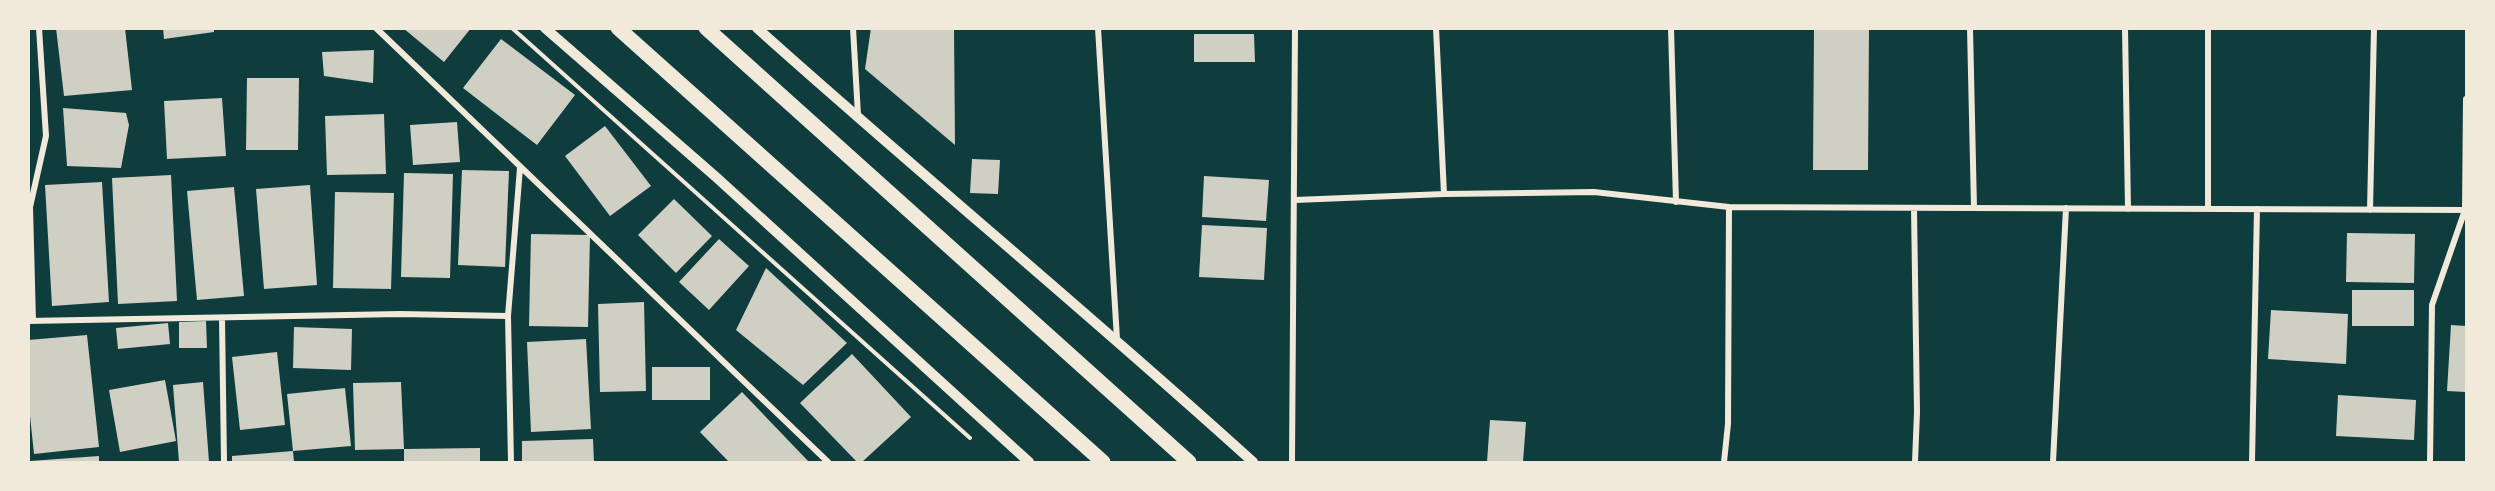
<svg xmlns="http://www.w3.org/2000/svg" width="2495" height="491" viewBox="0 0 2495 491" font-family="'Open Sans',sans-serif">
  <rect width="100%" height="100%" fill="#0f3d3e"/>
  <path fill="#cfcfc3" d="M56 28H125L132 90 64 96Z
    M163 28H214V32L164 39Z
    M403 28H471L444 62Z
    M871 28H954L955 145 865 69Z
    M1814 28H1869L1868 170H1813Z
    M1194 34H1254L1255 62H1194Z
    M501 39 575 95 537 145 463 88Z
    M374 50 373 83 324 76 322 52Z
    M247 78H299L298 150H246Z
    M222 98 226 156 167 159 164 101Z
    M63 108 126 113 129 125 121 168 67 166Z
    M384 114 386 174 327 175 325 116Z
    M457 122 460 162 413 165 410 125Z
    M605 126 651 186 610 216 565 156Z
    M972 159 1000 160 998 194 970 193Z
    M462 170 509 171 505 267 458 265Z
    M404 173 453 174 450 278 401 277Z
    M171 175 177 301 118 304 112 178Z
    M1204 176 1269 180 1266 221 1202 217Z
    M102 182 109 302 52 306 45 185Z
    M310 185 317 285 264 289 256 189Z
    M234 187 244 296 197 300 187 191Z
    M335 192 394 193 391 289 333 288Z
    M674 199 712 236 676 273 638 235Z
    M1202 225 1267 228 1264 280 1199 277Z
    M2347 233 2415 234 2414 283 2346 282Z
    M531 234 590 235 588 327 529 326Z
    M719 239 749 266 709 310 679 282Z
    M766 268 847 343 803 385 736 330Z
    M2352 290H2414V326H2352Z
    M644 302 646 391 600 392 598 304Z
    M2271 310 2348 314 2346 364 2268 359Z
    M206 321 207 348H179V322Z
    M168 323 170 344 118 349 116 328Z
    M2451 325 2466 326V392L2447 391Z
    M294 327 352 329 351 370 293 368Z
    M87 335 99 447 34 454 28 397V340Z
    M586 339 591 429 531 432 527 342Z
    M277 352 285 425 240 430 232 357Z
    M852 354 911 417 862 462H857L800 403Z
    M652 367H710V400H652Z
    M165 380 176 441 120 452 109 390Z
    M203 382 209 462H179L173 385Z
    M401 382 404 449 355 450 353 383Z
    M345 388 351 446 293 451 287 394Z
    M742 392 809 462H729L700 432Z
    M2338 395 2416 400 2414 440 2336 436Z
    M1490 420 1526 422 1523 462H1487Z
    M593 439 594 462H522V441Z
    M480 448V462H404V449Z
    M293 451 294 462H232V456Z
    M99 456V462H30V461Z"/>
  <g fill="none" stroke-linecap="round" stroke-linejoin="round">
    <path stroke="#f1e9da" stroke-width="4" d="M512 28 970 438"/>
    <path stroke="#f1e9da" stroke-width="6" d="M376 28 828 462
      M853 28 858 115
      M1098 28 1117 339
      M1436 28 1444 194 1594 192 1729 207 2466 210
      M1671 28 1676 202
      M1970 28 1974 208
      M2125 28 2128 209
      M1295 200 1444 194
      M1914 208 1917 412 1915 462
      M2208 209V28
      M2370 210 2374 28
      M222 318 224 462
      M28 321 400 314 508 316
      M33 321 30 207 46 136 39 28
      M511 462 508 316 520 168
      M1292 462 1295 28
      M1724 462 1728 424 1729 207
      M2053 462 2066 208
      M2252 462 2257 209
      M2430 462 2432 305 2465 210 2466 99"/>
    <path stroke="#f1e9da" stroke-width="10" d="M545 28 716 177 1029 462
      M757 28C921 175 1091 315 1253 462"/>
    <path stroke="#f1e9da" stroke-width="15" d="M618 28 1103 462
      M706 28 1189 462"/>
  </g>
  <rect width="2495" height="491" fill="none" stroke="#f1e9da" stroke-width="60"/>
</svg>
